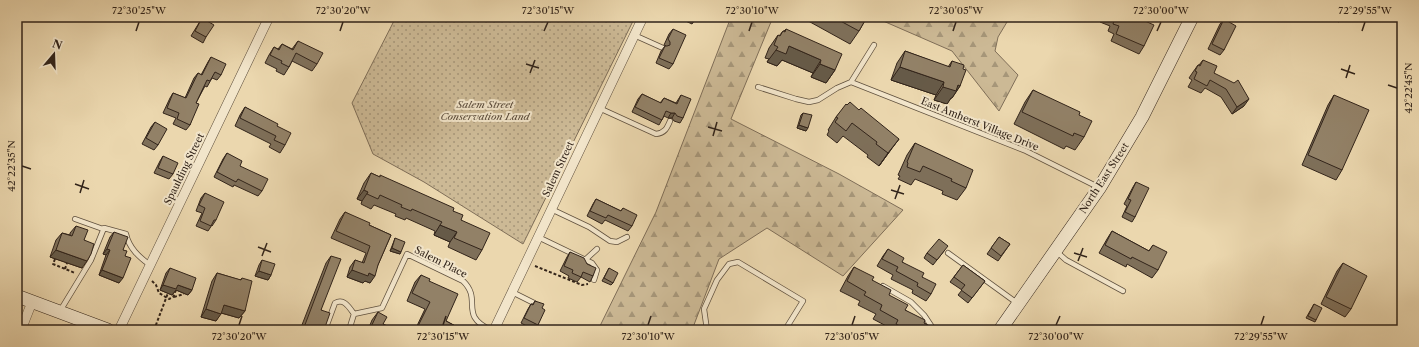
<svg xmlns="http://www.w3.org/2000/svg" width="1419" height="347" viewBox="0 0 1419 347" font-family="'Libre Caslon Text',serif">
  <defs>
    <pattern id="forest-firs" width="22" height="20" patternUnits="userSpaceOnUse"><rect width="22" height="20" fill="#ccb995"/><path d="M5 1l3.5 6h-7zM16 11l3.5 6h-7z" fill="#a69679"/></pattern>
    <pattern id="park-dots" width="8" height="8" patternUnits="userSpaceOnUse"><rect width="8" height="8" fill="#ccb995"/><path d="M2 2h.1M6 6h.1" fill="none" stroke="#a69679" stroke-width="1.8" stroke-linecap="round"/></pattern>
  </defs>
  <rect width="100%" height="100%" fill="#ebd7ae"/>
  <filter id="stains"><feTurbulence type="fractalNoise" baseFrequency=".005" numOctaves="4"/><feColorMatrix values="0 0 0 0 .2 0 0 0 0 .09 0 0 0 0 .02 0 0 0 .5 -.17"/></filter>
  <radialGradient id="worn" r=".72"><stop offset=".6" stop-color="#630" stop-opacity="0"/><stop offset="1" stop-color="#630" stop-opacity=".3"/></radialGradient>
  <path fill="url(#forest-firs)" stroke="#7f6e58" d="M731 17H773L731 119 839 174 903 210 843 276 767 228 719 259 692 330H598L656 212Z
    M874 17H1010L998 37 995 51 1018 75 999 111 952 51Z"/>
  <path fill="url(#park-dots)" stroke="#7f6e58" d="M396 17H635L523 244 424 182 373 154 352 103Z"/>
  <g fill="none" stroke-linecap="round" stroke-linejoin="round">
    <g stroke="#60513f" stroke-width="6">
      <path id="service" d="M634 35 663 48
        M851 82 1026 151 1098 187
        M758 87 796 99 809 102 818 100 837 88 851 82 874 45
        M599 108 656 134C665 133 667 128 670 121
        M551 209 589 227 610 241 617 242 627 237
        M75 219 103 229
        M538 237 592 263 597 270 594 280
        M1057 252 1066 260 1123 291
        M948 253 1017 303
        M585 260 597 249
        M883 286 911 302 924 315 934 330
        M512 292 534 303
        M60 311 91 260 104 228 126 234C129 248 139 257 150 265
        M325 330 335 303C344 298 349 307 354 314
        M349 330 354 314 382 308 407 254 463 281C483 300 458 315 491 330
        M707 330 704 309 717 280 729 264 738 262 803 301 785 330"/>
    </g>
    <g stroke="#60513f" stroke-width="10">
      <path id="minor" d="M21 330 32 302
        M119 330 269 17
        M494 330 643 17"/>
    </g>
    <g stroke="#32241a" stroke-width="14">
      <path id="secondary" d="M17 296 108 330
        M1000 330 1100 187 1142 117 1192 17"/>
    </g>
    <path stroke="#32241a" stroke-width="2" stroke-dasharray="3 2" stroke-linecap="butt" d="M55 259 53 264 75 273
      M535 266 582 285 588 284
      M65 269 67 263
      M152 281 156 285 159 293 169 299 173 297 176 290
      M174 297 184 294
      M154 330 168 293"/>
    <use href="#service" stroke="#f2e5ca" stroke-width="4.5"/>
    <use href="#minor" stroke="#f2e5ca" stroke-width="9"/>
    <use href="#secondary" stroke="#f2e5ca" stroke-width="13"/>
  </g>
  <path fill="#7e6f59" stroke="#32241a" d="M677 17H697L692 24Z
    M801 17H867L859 31 850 44Z
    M1102 17H1136L1144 46 1139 54 1111 41 1114 34 1108 31 1110 26 1100 22Z
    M202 18 206 37 203 43 191 36Z
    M1224 19V50L1220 55 1208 49 1220 24Z
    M673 29V64L669 69 656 63 661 51 665 46H666L664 45 669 34Z
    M786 29 835 70 826 83 811 77 813 73 782 60 777 66 767 62 769 59 765 58 769 48 778 35 779 36 783 31H784Z
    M298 41 317 64 312 71 292 61 289 67 284 75 276 71 277 69 265 63 269 55 274 47 278 49 282 44 292 49Z
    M905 51 948 67 952 61 963 69 960 86 952 98H951L947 104 934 100 936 95 891 80 897 63Z
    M211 57 221 75 217 80 212 78 207 87 205 86 196 103 190 125 186 130 173 124 176 118 163 113 170 98 173 93 185 98 194 78 198 73 201 75 208 62Z
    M1203 60 1214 73 1244 106 1232 114 1221 97 1205 88 1201 93 1188 87 1192 80 1189 78 1193 72 1198 65H1199Z
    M1033 90 1079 115 1084 137 1075 150 1066 146 1064 149 1014 124 1025 102Z
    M642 94 660 103 664 98 676 103 681 95 683 118 680 123 674 121 672 118H668L664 116 659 125 632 112 638 99Z
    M1334 95 1342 170 1336 180 1302 165 1328 105Z
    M847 105 890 151 879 166 867 157 868 155 843 136 837 143 827 135 829 131 828 130 836 117Z
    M245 107 277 126 285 145 280 153 269 147 271 144 235 126 240 115Z
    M803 113 806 131 797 128 801 115Z
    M155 122 158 145 154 150 142 144 151 127Z
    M915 143 966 188 957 200 942 194 943 191 915 179 911 185 898 179 900 176 898 175 907 155Z
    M227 153 240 166 262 191 258 196 234 185 233 187 214 177 223 159Z
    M163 156 173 174 169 179 154 173 160 161Z
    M371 173 453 211 461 220 482 250 476 260 448 247 450 242 434 235 435 231 406 218 405 220 395 216 396 214 374 205 371 209 361 204 362 201 357 199 364 183Z
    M1136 182 1135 217 1132 222 1122 217 1127 206 1124 204 1133 187Z
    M205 193 216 220 212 226V225L208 231 196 226 202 213 196 211 201 198Z
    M596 199 621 211 623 208 632 226 628 231 605 220 602 224 587 216 593 204Z
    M345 212 369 225 391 235 370 283 365 281 363 283 347 277 350 267 355 260 362 263 366 253 331 238 340 219Z
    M76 226 84 240 82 268 50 257 56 240 62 233 70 235V233Z
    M1112 231 1149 251 1153 245 1158 270 1152 278 1127 264 1126 267 1099 253 1107 239Z
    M114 232 123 250 125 256 119 283 99 275 106 255 103 254 110 237Z
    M999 237 1010 244 998 261 987 254Z
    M395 238 400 254 390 251 394 241Z
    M888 249 902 262 922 277 931 294 926 301 912 293 913 290 891 279 893 275 877 266 883 256Z
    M944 251 933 265 924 258 927 253Z
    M570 252 593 276 590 282 581 277 577 282 568 278 569 276 560 271 567 257Z
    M331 256 321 310 324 330H300L326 263Z
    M262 260 271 275 268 280 255 276 259 265Z
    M1343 263 1351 309 1345 317 1321 304 1337 271Z
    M963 265 985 281 968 303 958 295 962 290 950 282Z
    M854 267 872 280 905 310 924 323 937 330H891L892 329 873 319 876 314 858 305 860 301 840 291 848 276Z
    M170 268 192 290 188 295 176 290 172 295 160 290 166 273Z
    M609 268 613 283 611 285 602 281Z
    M217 273 240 280 242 278 245 311 239 318 221 313 216 321 201 317 212 281Z
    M421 275 429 281 446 321 463 330H415L425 309 407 301 415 282Z
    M535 301 542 308 538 325 534 330 521 323 528 309 531 304H533Z
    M1314 304 1316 320 1315 322 1306 318Z
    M378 312 383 324 395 330H368L372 320Z"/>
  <path fill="#665a48" stroke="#32241a" d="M1328 17H1343L1339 22Z
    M789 46 821 60 813 73 782 60 777 66 767 62 776 50Z
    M820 64 835 70 826 83 811 77Z
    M900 67 944 82 936 95 891 80Z
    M958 85 960 86 952 98H951L947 104 934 100 943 87Z
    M1249 99 1244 106 1232 114 1237 107Z
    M671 113H675L672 118H668Z
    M799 125 808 128 806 131 797 128Z
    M899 139 890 151 879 166 888 153Z
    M364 190 368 192 362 201 357 199Z
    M440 225 457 232 450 242 434 235Z
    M392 248 401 252 400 254 390 251Z
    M107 249 110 250 106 255 103 254Z
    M56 250 87 261 82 268 50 257Z
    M102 270 123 278 119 283 99 275Z
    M352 270 369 273 375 276 370 283 365 281 363 283 347 277Z
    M259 271 271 275 268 280 255 276Z
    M163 285H178L192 290 188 295 176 290 172 295 160 290Z
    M224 305 245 311 239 318 218 312Z
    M206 309 221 314 216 321 201 317Z"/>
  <path fill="#928167" stroke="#32241a" d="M833 17H867L859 31Z
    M1112 17H1136L1154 25 1144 46 1116 34 1119 26 1113 24 1115 18Z
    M202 18 214 25 206 37 195 31Z
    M1224 19 1236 26 1224 50 1212 44Z
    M673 29 686 35 673 64 659 58 665 46H667L670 45V42L668 39Z
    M786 29 842 54 835 70 820 64 821 60 789 46 786 54 776 50 778 47 774 45 778 35 780 36 783 31 785 32Z
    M298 41 323 53 317 64 296 53 289 67 281 63 282 61 270 55 274 47 279 50 282 44 293 50Z
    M905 51 950 67 952 61 964 65 963 69 966 70 960 86 958 85 956 91 943 87 944 82 900 67Z
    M211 57 226 64 221 75 215 72 210 81 207 80 196 103 199 104 190 125 177 119 179 113 167 108 173 93 186 98 198 73 202 75Z
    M1203 60 1217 66 1214 73 1234 83 1238 80 1249 99 1237 107 1226 89 1210 80 1207 86 1194 79 1197 72 1195 71 1198 65 1200 66Z
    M1033 90 1080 112 1079 115 1092 121 1084 137 1074 133 1073 136 1022 112Z
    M642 94 661 103 664 98 677 104 681 95 691 99 683 118 677 116 675 113H671L666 111 662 120 635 107Z
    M1334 95 1369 110 1342 170 1308 155Z
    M850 102 859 110 861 108 899 139 888 153 876 144 877 142 852 123 846 131 835 122 838 118 836 117 846 104 847 105Z
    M245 107 278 124 277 126 291 133 285 145 274 140 276 136 240 118Z
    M803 113 812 115 808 128 799 125Z
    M155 122 167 129 158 145 146 138Z
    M915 143 973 170 966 188 951 181 952 179 923 166 920 172 907 167 908 163 907 162Z
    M227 153 242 161 240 166 268 179 262 191 238 179 236 182 217 172Z
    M163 156 178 163 173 174 158 168Z
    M371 173 380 177V175L454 208 453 211 463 215 461 220 490 233 482 250 454 238 457 232 440 225 442 222 412 209 411 211 401 207 402 205 380 195 378 199 367 194 368 192 364 190Z
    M1136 182 1149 188 1135 217 1125 212 1131 200 1128 199Z
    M205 193 224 202 216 220H214L211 226 200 221 205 208 199 205Z
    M596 199 621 211 623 208 637 215 632 226 608 215 606 218 590 211Z
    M345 212 370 223 369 225 391 235 378 265 375 276 369 273 368 276 352 270 355 260 364 263 370 246 336 231Z
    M76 226 88 230 84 240 94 244 91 254 87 261 56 250 62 233 72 236Z
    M1112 231 1149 251 1153 245 1167 252 1158 270 1132 257 1131 259 1105 245Z
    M114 232 128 237 123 250 127 251 125 256 131 258 123 278 102 270 110 250 107 249Z
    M999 237 1010 244 1001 256 991 248Z
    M395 238 405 242 401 252 392 248Z
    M939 239 948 246 937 260 927 253Z
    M888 249 904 258 902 262 924 273 922 277 936 284 931 294 917 286 918 283 896 271 898 267 882 259Z
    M570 252 584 258 587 264 596 268 593 276 583 272 581 277 572 273 573 270 564 266Z
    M331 256 341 259 321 310 330 313 324 330H303Z
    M262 260 275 264 271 275 259 271Z
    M1343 263 1367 276 1351 309 1326 297Z
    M963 265 985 281 972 298 961 290 965 285 954 277Z
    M854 267 874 277 872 280 891 290 889 295 908 305 905 310 925 320 924 323 937 330H907L896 324 898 320 880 310 882 305 864 295 866 292 847 281Z
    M170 268 196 278 192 290 178 285 176 289 163 285Z
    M609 268 618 273 613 283 604 278Z
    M217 273 241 280 242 278 252 281 245 311 224 305 221 314 206 309Z
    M421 275 430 279 429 281 458 294 446 321 463 330H421L417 328 430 302 412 293Z
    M535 301 544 304 542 308 545 310 538 325 524 318 531 304 533 305Z
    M1314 304 1322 308 1316 320 1308 316Z
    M378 312 387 317 383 324 395 330H373L370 329Z
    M814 328 825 330H813Z"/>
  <path fill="none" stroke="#32241a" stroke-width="1.5" d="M136 31 139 22M340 31 343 22M544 31 548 22M749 31 752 22M953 31 956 22M1157 31 1161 22M1362 31 1365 22M526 64 539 68M1341 69 1355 74M530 73 535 60M1346 78 1350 65M1388 85 1397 88M708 127 722 131M713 136 717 122M22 166 31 169M75 184 89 189M891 190 904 194M80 193 84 180M895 199 900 185M258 247 271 252M1074 253 1087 257M262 256 267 243M1078 261 1083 248M239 325 242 316M443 325 446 316M648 325 651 316M852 325 855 316M1056 325 1060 316M1261 325 1264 316"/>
  <g text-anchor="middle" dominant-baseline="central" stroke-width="4" stroke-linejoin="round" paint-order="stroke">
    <g font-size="10" font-style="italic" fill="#584939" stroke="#f2e5ca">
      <text x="485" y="104">Salem Street<tspan x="485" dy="12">Conservation Land</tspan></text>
    </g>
    <g font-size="10" fill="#32241a" stroke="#f2e5ca">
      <text transform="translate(980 124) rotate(22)">East Amherst Village Drive</text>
      <text transform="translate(184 169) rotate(-64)">Spaulding Street</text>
      <text transform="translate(558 169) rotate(-65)">Salem Street</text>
      <text transform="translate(1104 178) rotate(-57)">North East Street</text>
      <text transform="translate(441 262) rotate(27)">Salem Place</text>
    </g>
  </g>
  <rect width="1419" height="347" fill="none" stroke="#ebd7ae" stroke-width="44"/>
  <g transform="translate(54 54) rotate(19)" stroke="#f2e5ca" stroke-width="3" paint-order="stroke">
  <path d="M0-3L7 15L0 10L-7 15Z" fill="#32241a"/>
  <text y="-6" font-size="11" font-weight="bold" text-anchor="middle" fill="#32241a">N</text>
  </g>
  <rect x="22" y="22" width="1375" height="303" fill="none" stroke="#32241a" stroke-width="1.5"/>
  <g font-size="10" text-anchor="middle" fill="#32241a">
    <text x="139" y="14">72°30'25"W</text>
    <text x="343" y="14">72°30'20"W</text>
    <text x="548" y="14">72°30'15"W</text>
    <text x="752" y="14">72°30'10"W</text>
    <text x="956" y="14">72°30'05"W</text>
    <text x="1161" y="14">72°30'00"W</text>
    <text x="1365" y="14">72°29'55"W</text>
    <text transform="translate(1408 88) rotate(-90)" y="4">42°22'45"N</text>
    <text transform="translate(11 166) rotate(-90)" y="4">42°22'35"N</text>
    <text x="239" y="340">72°30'20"W</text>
    <text x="443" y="340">72°30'15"W</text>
    <text x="648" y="340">72°30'10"W</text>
    <text x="852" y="340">72°30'05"W</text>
    <text x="1056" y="340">72°30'00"W</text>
    <text x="1261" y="340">72°29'55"W</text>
  </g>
  <rect width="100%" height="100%" filter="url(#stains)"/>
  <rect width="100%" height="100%" fill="url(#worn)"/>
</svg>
